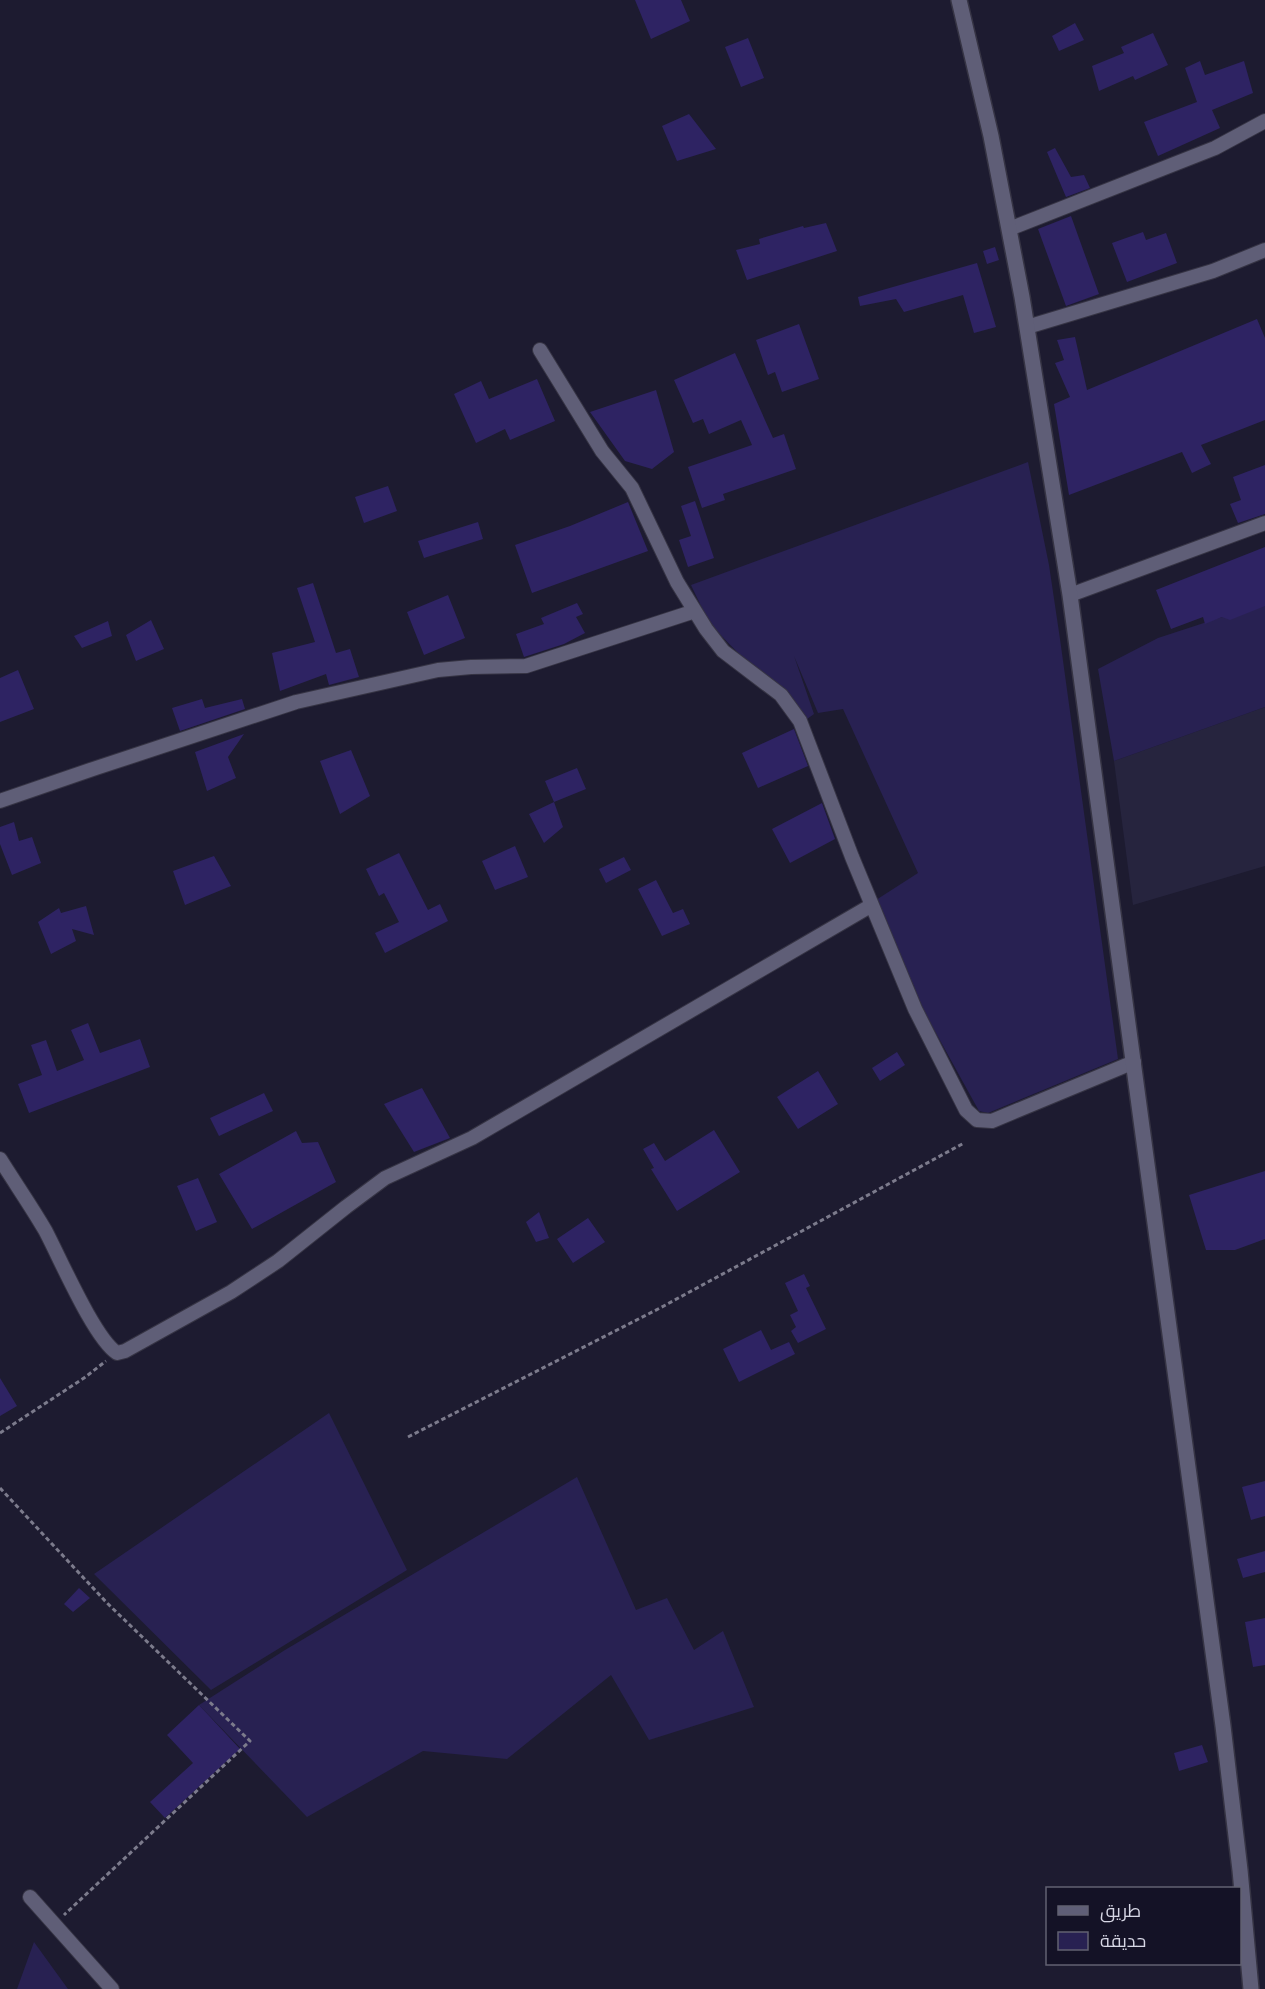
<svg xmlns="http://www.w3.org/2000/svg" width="1265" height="1989" viewBox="0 0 1265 1989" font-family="Figtree,Cairo,sans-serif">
  <rect width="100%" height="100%" fill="#1d1b30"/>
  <path fill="#26243e" d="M1265 707V866L1133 905 1114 761Z"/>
  <path fill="#282152" d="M1028 462 1049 565 1060 639 1118 1059 988 1113 979 1111 910 986 876 900 918 873 843 709 818 713 794 656 814 714 807 719 789 694 739 654 709 623 691 585Z
    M1265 603V707L1114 761 1098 669 1158 638Z
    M329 1413 407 1570 211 1690 94 1574Z
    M577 1477 636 1610 667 1598 694 1650 723 1631 754 1707 649 1740 611 1675 507 1759 423 1751 307 1817 199 1705 285 1650Z
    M34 1942 68 1989H17Z"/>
  <path fill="#2e2363" d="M635 0H681L690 21 651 39Z
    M1075 23 1084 40 1059 51 1052 36Z
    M1153 33 1168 65 1135 80 1133 76 1099 91 1092 66 1124 53 1121 47Z
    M748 38 764 78 741 87 725 47Z
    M1200 61 1205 75 1244 61 1253 93 1212 110 1220 128 1158 156 1144 122 1197 102 1185 68Z
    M689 114 716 149 677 161 662 126Z
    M1055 148 1071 177 1084 175 1090 188 1066 197 1047 152Z
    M1071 216 1099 294 1066 306 1038 229Z
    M826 223 837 251 747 280 736 250 760 244 759 239 803 226 804 228Z
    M1143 232 1146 240 1166 233 1177 263 1127 282 1112 243Z
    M995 247 999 260 987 264 983 251Z
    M977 263 996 327 974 333 963 295 904 312 896 299 860 306 858 297Z
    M1257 319 1265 338V420L1201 445 1211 464 1192 473 1182 452 1069 495 1054 404 1070 397 1055 363 1064 360 1057 340 1075 337 1087 390Z
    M799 324 819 379 782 392 775 372 768 375 756 340Z
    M735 353 773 438 784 434 796 469 723 494 725 500 702 508 688 467 752 445 741 420 709 434 703 419 693 423 674 380Z
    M537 379 555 421 510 440 505 429 476 443 454 394 481 381 489 399Z
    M656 390 674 452 652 469 625 461 590 412Z
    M1265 465V514L1238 523 1230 504 1241 500 1233 477Z
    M388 486 397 511 364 523 355 497Z
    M695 501 714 558 688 567 679 540 691 536 681 506Z
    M628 502 648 551 532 593 515 545 570 526Z
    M478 522 483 539 424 558 418 541Z
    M1265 547V606L1230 620 1222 617 1205 624 1203 617 1171 629 1156 590Z
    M313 583 336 653 350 649 359 677 329 685 326 674 280 691 272 653 315 642 297 588Z
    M448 595 465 638 424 655 407 612Z
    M577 603 583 614 576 617 585 633 564 644 524 657 516 634 544 624 541 618Z
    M151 620 164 649 136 661 126 635Z
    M108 621 112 636 82 648 74 636Z
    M18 670 34 709 0 722V678Z
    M202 699 205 708 242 699 245 709 180 731 172 708Z
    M794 729 808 766 758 788 742 753Z
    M244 734 228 757 236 778 207 791 195 752Z
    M351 750 370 796 340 814 320 761Z
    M577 768 586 789 554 802 545 781Z
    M554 802 563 827 544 843 529 814Z
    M822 803 835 839 790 863 772 829Z
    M14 822 19 841 32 837 41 863 12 875 0 844V827Z
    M515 846 528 877 495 890 482 861Z
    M399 853 428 910 440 904 448 921 385 953 375 933 399 922 384 893 379 896 366 869Z
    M214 856 231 886 185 905 173 871Z
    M624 857 631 870 606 883 599 869Z
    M656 880 673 913 683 909 690 924 662 936 638 889Z
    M86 906 94 935 72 929 76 941 51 954 38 922 59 908 61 913Z
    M88 1023 100 1053 140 1039 150 1067 29 1113 18 1084 42 1075 31 1045 46 1040 57 1071 84 1060 71 1030Z
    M897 1052 905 1065 880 1081 872 1068Z
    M818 1071 838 1104 798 1129 777 1097Z
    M422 1088 450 1138 414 1152 384 1104Z
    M264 1093 273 1111 219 1136 210 1118Z
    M714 1130 740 1172 677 1211 651 1169 654 1168 643 1149 654 1143 665 1161Z
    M296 1131 302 1143 318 1142 336 1182 252 1229 219 1174Z
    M1265 1171V1239L1235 1250H1206L1189 1195Z
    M198 1178 217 1222 196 1231 177 1186Z
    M539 1212 549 1238 536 1242 526 1222Z
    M588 1218 605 1242 573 1263 557 1239Z
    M804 1274 810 1286 806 1288 826 1329 798 1343 791 1331 796 1327 790 1315 798 1311 785 1283Z
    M761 1330 771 1350 789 1342 795 1354 739 1382 723 1349Z
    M0 1378 17 1406 0 1416Z
    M1265 1481V1516L1251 1520 1242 1487Z
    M1265 1551V1572L1243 1578 1237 1559Z
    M79 1588 90 1598 73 1612 64 1604Z
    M1265 1618V1665L1253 1667 1245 1622Z
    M199 1705 240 1749 165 1818 150 1802 193 1763 167 1735Z
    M1202 1745 1208 1762 1179 1771 1174 1753Z"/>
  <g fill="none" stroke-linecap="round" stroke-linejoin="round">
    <g stroke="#363444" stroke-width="16">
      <path id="minor" d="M1009 229 1215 148 1265 121
        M1027 327 1213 271 1265 250
        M540 350 602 451 632 488 677 582 706 629 723 651 781 695 800 721 852 857 915 1009 966 1110 977 1120 992 1121 1134 1062
        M1070 595 1265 523
        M0 801 96 768 296 702 438 670 471 667 526 666 695 611
        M0 1159C15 1183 31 1206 45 1230 60 1258 94 1338 117 1353L125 1351 231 1292 278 1261 346 1207 385 1178 472 1138 872 905
        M30 1897 112 1989"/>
    </g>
    <g stroke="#363444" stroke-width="18">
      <path id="tertiary" d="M959 0 991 136 1022 297 1070 595 1223 1726 1240 1870 1251 1989"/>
    </g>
    <path stroke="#7c7b8c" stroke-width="3" stroke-dasharray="4.5 3" stroke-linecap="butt" d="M0 1433 84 1378 106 1361
      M408 1437 660 1308 964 1143
      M0 1488 107 1603 250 1741 64 1915"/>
    <use href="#minor" stroke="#5f5e77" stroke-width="14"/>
    <use href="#tertiary" stroke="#5f5e77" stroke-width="15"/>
  </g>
  <rect x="1046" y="1887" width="195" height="78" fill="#141226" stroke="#626172" stroke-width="1.5"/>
  <rect x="1058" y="1906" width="30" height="9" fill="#5f5e77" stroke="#626172" stroke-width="1.5"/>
  <text x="1100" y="1917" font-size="18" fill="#d7d7e5">طريق</text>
  <rect x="1058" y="1932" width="30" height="18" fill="#282152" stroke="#626172" stroke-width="1.5"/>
  <text x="1100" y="1947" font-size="18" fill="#d7d7e5">حديقة</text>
</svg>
